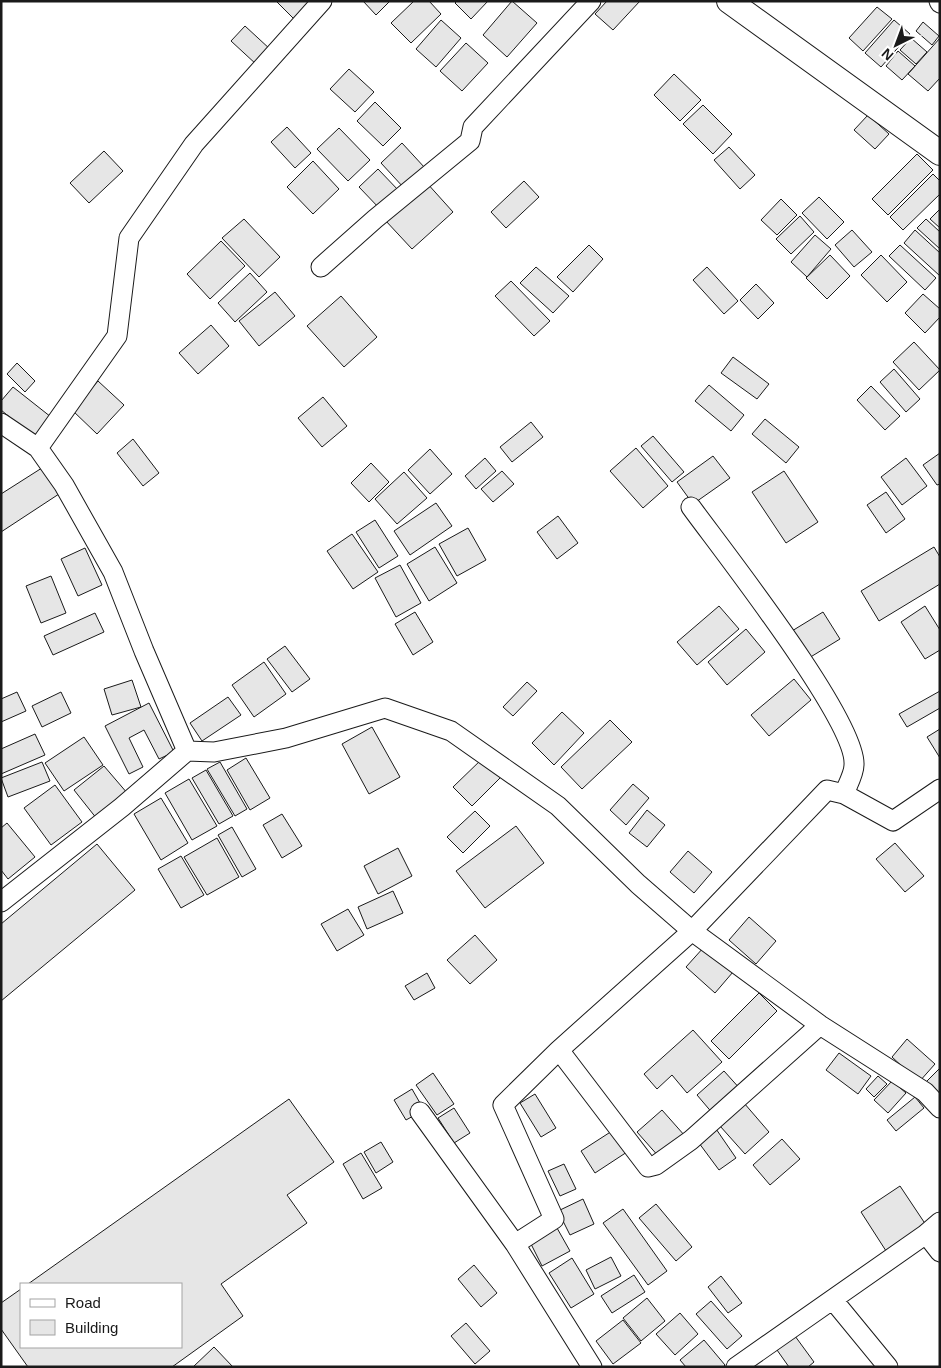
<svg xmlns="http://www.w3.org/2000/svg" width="941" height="1368" viewBox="0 0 941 1368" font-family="Arial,sans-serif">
  <rect width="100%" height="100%" fill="#fff"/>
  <path fill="#e6e6e6" stroke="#1a1a1a" d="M276 1H313L295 20Z
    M363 1H390L376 15Z
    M414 1H429L441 14 411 43 391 23Z
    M457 1H488L471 19 455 3Z
    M512 1 537 23 507 57 483 35Z
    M607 1H640L613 30 595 14Z
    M877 7 892 19 863 51 849 38Z
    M441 20 461 38 436 67 416 49Z
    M894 20 910 34 881 67 865 53Z
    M923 22 939 36 932 45 916 31Z
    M245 26 271 50 257 65 231 41Z
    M911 38 927 52 916 64 900 50Z
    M940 38V78L928 91 908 74Z
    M466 43 488 63 462 91 440 71Z
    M898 51 915 66 902 80 886 66Z
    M349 69 374 92 355 112 330 89Z
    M674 74 701 100 680 121 654 95Z
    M375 102 401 128 383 146 357 121Z
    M703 105 732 134 713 154 683 124Z
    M868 115 889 134 875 149 854 130Z
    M287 127 311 153 295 168 271 142Z
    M339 128 370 160 348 181 317 149Z
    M402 143 425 168 404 188 381 163Z
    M729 147 755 175 740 189 714 160Z
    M104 151 123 171 89 203 70 183Z
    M917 154 933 170 888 215 872 199Z
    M313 161 339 189 313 214 287 187Z
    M378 169 400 192 381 210 359 187Z
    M933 174 940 181V194L903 230 890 217Z
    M524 181 539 197 506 228 491 212Z
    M426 182 453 212 412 249 385 220Z
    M819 197 844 222 827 239 802 213Z
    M781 199 797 215 777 235 761 220Z
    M940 209V228L930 219Z
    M800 216 814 232 791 254 776 239Z
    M244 219 280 257 259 277 222 238Z
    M926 219 940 232V249L917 228Z
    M852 230 872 252 854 267 835 245Z
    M915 230 940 253V276L904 243Z
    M815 235 831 249 807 277 791 262Z
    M221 241 245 266 210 299 187 274Z
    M589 245 603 259 573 292 557 277Z
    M900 245 936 278 925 290 889 256Z
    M830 255 850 276 827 299 806 278Z
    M881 255 907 282 887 302 861 275Z
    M536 267 569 296 553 313 520 283Z
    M707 267 738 301 724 314 693 280Z
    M250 273 267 292 235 322 218 303Z
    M511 281 550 321 534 336 495 296Z
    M756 284 774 303 758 319 740 300Z
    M275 292 295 316 259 346 239 321Z
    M923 294 940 309V317L925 333 905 313Z
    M341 296 377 337 344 367 307 326Z
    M211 325 229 346 198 374 179 353Z
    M914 342 940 370 919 390 893 362Z
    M733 357 769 384 757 399 721 373Z
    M17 363 35 381 25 392 7 374Z
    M894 369 920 399 906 412 880 382Z
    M98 381 124 405 97 434 72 410Z
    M709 385 744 415 731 431 695 401Z
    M871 386 900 416 885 430 857 400Z
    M13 387 51 417 34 437 1 410V401Z
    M323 397 347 426 322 447 298 418Z
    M765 419 799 447 786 463 752 434Z
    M531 422 543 437 512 462 500 447Z
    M653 436 684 472 672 482 641 446Z
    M133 439 159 473 143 486 117 453Z
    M636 448 668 486 643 508 610 471Z
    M430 449 452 474 430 494 408 470Z
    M940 453V484L937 485 923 465Z
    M713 456 730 478 693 504 677 482Z
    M485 458 496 471 476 489 465 476Z
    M906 458 927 486 902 505 881 477Z
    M371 463 389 482 369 502 351 483Z
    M45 466 62 492 1 532V494Z
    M502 471 514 484 493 502 481 489Z
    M784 471 818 522 786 543 752 492Z
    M404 472 427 498 397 524 375 499Z
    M886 492 905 519 886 533 867 505Z
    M436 503 452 526 410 555 394 531Z
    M558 516 578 543 557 559 537 532Z
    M375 520 398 556 379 568 356 532Z
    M468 528 486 560 457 576 439 544Z
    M352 534 378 572 353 589 327 551Z
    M435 547 457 583 429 601 407 564Z
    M934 547 940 557V584L879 621 861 591Z
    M85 548 102 585 78 596 61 559Z
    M400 565 421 603 396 617 375 578Z
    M51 576 66 613 41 623 26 586Z
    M719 606 739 629 697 665 677 642Z
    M925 606 940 630V650L925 659 901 622Z
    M415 612 433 642 413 655 395 624Z
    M823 612 840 639 804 661 787 634Z
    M95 613 104 632 53 655 44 636Z
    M746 629 765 652 727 685 708 662Z
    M285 646 310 679 292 692 267 659Z
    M264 662 286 694 254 717 232 685Z
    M794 679 811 700 769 736 751 715Z
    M132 680 141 707 112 715 104 689Z
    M527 682 537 691 513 716 503 707Z
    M940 691V708L907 727 899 714Z
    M17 692 26 711 1 722V699Z
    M61 692 71 713 42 727 32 706Z
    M228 697 241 715 202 741 190 723Z
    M149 703 174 752 159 759 144 730 129 738 143 767 129 774 105 726Z
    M562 712 584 733 554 765 532 743Z
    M610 720 632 742 582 789 561 767Z
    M372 727 400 777 369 794 342 744Z
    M940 729V758L927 737Z
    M35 734 45 755 1 774V749Z
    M84 737 103 765 64 791 45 763Z
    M246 758 270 798 250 810 227 770Z
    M483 758 501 777 472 806 453 787Z
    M42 762 50 781 8 797 1 778Z
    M220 762 247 809 235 816 207 769Z
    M104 766 128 794 97 819 74 790Z
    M206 770 233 816 219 824 192 778Z
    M189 779 217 826 192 840 165 793Z
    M633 784 649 798 626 825 610 810Z
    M55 785 82 822 51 845 24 808Z
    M161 798 188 843 161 860 134 814Z
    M647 810 665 825 647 847 629 833Z
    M475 811 490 826 463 853 447 837Z
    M282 814 302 846 282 858 263 825Z
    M7 823 35 857 8 879 1 870V828Z
    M516 826 544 863 485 908 456 871Z
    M232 827 256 869 242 877 218 835Z
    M217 838 239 877 207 895 184 857Z
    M895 843 924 876 905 892 876 859Z
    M97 844 135 890 1 1001V924Z
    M398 848 412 876 378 894 364 866Z
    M688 851 712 872 694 893 670 872Z
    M181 856 204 895 181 908 158 869Z
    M393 891 403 913 367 929 358 907Z
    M348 909 364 935 337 951 321 924Z
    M749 917 776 941 756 964 729 940Z
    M475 935 497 960 470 984 447 960Z
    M704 947 733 972 715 993 686 967Z
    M427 973 435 988 414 1000 405 986Z
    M759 993 777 1011 729 1059 711 1041Z
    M693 1030 722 1062 687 1093 672 1075 657 1089 644 1074Z
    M907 1039 935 1064 919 1082 892 1057Z
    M839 1053 871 1076 858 1094 826 1070Z
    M939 1069 940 1070V1096L926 1082Z
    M724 1071 742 1091 714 1115 697 1095Z
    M433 1073 454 1104 437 1115 416 1085Z
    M878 1076 887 1084 874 1097 866 1089Z
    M892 1081 906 1093 888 1113 874 1100Z
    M412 1089 424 1110 406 1120 394 1100Z
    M535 1094 556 1128 541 1137 520 1103Z
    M915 1097 924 1108 896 1131 887 1120Z
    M289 1099 334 1162 287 1195 307 1223 221 1284 243 1316 172 1367H28L1 1329V1303L21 1289V1347H181V1284H28Z
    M744 1103 769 1132 745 1154 720 1126Z
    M454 1108 470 1133 454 1143 438 1118Z
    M662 1110 685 1136 660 1158 637 1132Z
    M714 1126 736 1158 719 1170 696 1139Z
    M612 1131 627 1152 595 1173 581 1151Z
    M782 1139 800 1159 770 1185 753 1165Z
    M381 1142 393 1162 376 1173 364 1152Z
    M361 1153 382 1188 363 1199 343 1164Z
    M564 1164 576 1189 560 1196 548 1171Z
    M900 1186 928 1228 888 1254 861 1212Z
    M583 1199 594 1224 570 1235 558 1211Z
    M656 1204 692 1247 676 1261 639 1218Z
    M623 1209 667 1271 648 1285 603 1223Z
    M557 1228 570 1251 542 1266 530 1242Z
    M611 1257 621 1276 595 1289 586 1270Z
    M572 1258 594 1294 571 1308 549 1273Z
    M474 1265 497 1293 481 1307 458 1279Z
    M634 1275 645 1292 612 1313 601 1296Z
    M721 1276 742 1303 728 1313 708 1287Z
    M647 1298 665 1321 641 1341 623 1318Z
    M711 1301 742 1336 727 1349 696 1314Z
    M680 1313 698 1334 675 1355 656 1334Z
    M623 1320 641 1343 613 1364 596 1341Z
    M466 1323 490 1351 475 1364 451 1336Z
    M795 1336 814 1362 808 1367H789L777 1350Z
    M704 1340 725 1365 723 1367H686L680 1360Z
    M214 1347 233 1367H193Z"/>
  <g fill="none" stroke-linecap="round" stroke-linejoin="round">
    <g stroke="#1a1a1a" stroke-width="21">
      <path id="minor" d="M939 1 940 3
        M321 267 375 219 470 141 473 127 591 1
        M1 423 38 448 64 485 113 572 144 651 187 751 214 752 286 738 385 708 451 731 558 806 638 884 692 931 827 790 844 794 893 821 940 789
        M38 448 117 336 129 238 194 144 322 1
        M691 507C723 551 857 721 854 765 854 774 847 786 844 794
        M1 902 122 807 187 751
        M820 1025 691 1140 656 1165 648 1167 559 1050 692 931 820 1025 925 1092 940 1108
        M420 1112 515 1244 592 1367
        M940 1222 926 1234 940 1252
        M515 1244 554 1219 503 1105 559 1050
        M833 1300 888 1367
        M736 1367 926 1234"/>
    </g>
    <g stroke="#1a1a1a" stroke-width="26">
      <path id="tertiary" d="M729 1 940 153"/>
    </g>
    <use href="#minor" stroke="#fff" stroke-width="19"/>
    <use href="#tertiary" stroke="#fff" stroke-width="24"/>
  </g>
  <rect width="941" height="1368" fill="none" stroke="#1a1a1a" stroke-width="5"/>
  <rect x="20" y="1283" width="162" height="65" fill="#ffffff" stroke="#a3a3a3"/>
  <rect x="30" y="1299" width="25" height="8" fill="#ffffff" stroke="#a3a3a3"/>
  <text x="65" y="1308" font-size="15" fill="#1a1a1a">Road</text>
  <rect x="30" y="1320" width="25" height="15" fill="#e6e6e6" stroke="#a3a3a3"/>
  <text x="65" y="1333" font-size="15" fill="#1a1a1a">Building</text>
  <g transform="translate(896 45) rotate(222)" stroke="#ffffff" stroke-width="4" paint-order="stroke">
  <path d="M0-4L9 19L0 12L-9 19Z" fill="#1a1a1a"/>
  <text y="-8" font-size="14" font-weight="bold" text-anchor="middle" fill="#1a1a1a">N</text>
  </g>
</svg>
